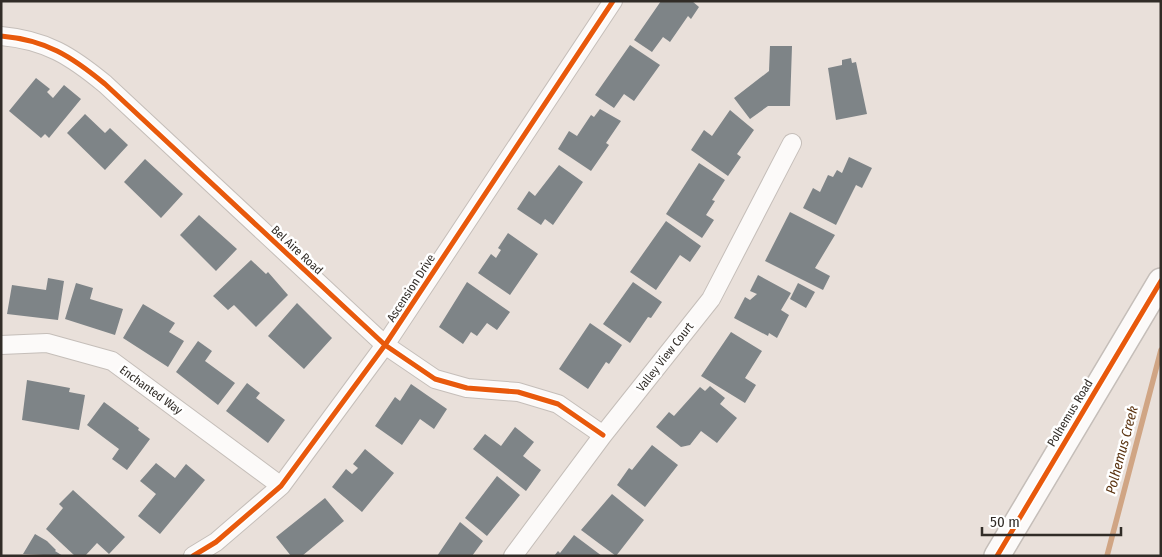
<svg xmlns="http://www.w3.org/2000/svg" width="1162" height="557" viewBox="0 0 1162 557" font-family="'Fira Sans Condensed',sans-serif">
  <rect width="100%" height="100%" fill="#e9e0da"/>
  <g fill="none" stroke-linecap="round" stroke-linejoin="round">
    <path stroke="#d0a584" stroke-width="5.5" d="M1107 556 1161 350"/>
  </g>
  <path fill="#7e8487" d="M661 1H692L699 7 691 19 688 16 670 42 663 37 652 52 634 40Z
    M630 45 660 65 634 101 624 94 614 108 595 95Z
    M770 46H792L790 106H768L750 119 734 98 769 71Z
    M851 58 852 63 856 62 867 114 836 120 828 68 842 65V60Z
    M36 78 50 89 47 92 53 98 64 85 81 99 49 138 45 134 41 138 9 111Z
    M600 109 621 121 606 143 609 145 591 171 558 149 569 131 577 136 591 115 594 117Z
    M730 110 754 130 737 154 741 157 728 176 691 150 704 130 712 136Z
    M85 114 105 133 110 128 128 145 105 170 67 133Z
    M849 157 872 168 862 188 856 185 836 225 803 208 813 188 820 192 828 175 833 177 837 170 842 173Z
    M145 159 183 194 161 218 124 182Z
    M699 163 725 180 712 200 715 201 706 215 714 220 702 238 666 214Z
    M559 165 583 182 553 225 545 219 541 225 517 209 529 191 535 196Z
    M790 212 835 235 815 268 830 276 823 290 765 261Z
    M199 215 237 249 216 271 180 235Z
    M666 221 701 246 690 262 680 255 656 290 630 272Z
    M508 233 538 254 510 295 478 273 491 254 496 258 501 250 498 248Z
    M251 260 266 274 268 272 288 295 256 327 234 305 228 310 213 296Z
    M758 275 791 293 781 310 789 315 777 338 769 333 768 336 734 318 745 297 750 300 757 294 750 291Z
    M48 278 64 281 58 320 7 314 12 285 46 290Z
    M467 282 510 312 497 330 487 323 477 336 471 332 463 344 439 327Z
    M633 282 662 302 651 318 648 317 630 343 603 324Z
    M76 283 93 288 90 299 123 309 115 335 65 319Z
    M798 283 815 292 806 308 790 299Z
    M297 303 332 338 304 369 268 336Z
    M143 304 175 323 169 332 184 341 168 367 123 338Z
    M590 323 622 345 609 364 606 362 588 389 559 369Z
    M731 332 762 351 745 378 756 385 745 403 701 376Z
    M198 341 212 351 205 361 235 383 218 405 176 372Z
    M27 380 70 388 69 392 85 395 79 430 22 420Z
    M247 383 260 393 256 398 285 420 268 443 226 411Z
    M411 384 447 409 434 429 420 419 402 445 375 426 395 397 400 401Z
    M710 386 725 398 720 404 737 418 717 443 701 431 690 445 681 447 656 427 669 412 674 416 700 387 705 391Z
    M104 402 139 428 138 430 150 439 127 470 112 459 119 449 87 425Z
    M515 427 534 442 523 456 541 470 526 491 473 449 485 434 501 446Z
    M652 445 678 465 645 507 617 485 629 468 632 470Z
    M365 449 394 473 362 512 332 487 346 469 352 474 358 468 353 464Z
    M156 463 175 478 186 464 205 480 160 534 138 516 156 494 140 481Z
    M497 476 520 495 487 536 465 518Z
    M73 490 125 537 109 554 97 543 85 556H75L46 529 63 508 59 504Z
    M612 494 644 520 616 556 581 530Z
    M325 498 344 521 302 556H291L276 537Z
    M460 522 483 541 472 556H437Z
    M35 534 47 541 56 550 55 551 63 556 23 554Z
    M574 535 602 556H554L558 551 560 553Z"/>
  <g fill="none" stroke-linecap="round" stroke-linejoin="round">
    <g stroke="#c5beb9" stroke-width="20">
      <path id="street" d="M1 36C46 40 71 56 105 84L385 345 435 379 467 388 518 392 558 404 603 435
        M1 345 47 343 112 361 281 486
        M193 556 216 542 281 486 385 345 613 1
        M513 556 603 435 711 299 792 143"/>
    </g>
    <g stroke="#c5beb9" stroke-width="28">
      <path id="secondary" d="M997 556 1161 281"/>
    </g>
    <use href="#street" stroke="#fcfaf9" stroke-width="18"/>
    <use href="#secondary" stroke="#fcfaf9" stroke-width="25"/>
    <g stroke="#fff" stroke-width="8">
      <path id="cycleway" d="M1 36C46 40 71 56 105 84L385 345 435 379 467 388 518 392 558 404 603 435
        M193 556 216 542 281 486 385 345 613 1
        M997 556 1161 281"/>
    </g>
    <use href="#cycleway" stroke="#e8590c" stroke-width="5"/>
  </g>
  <g text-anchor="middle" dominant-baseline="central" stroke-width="5" stroke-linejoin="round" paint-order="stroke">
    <g font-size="12" fill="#312c27" stroke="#fff">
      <text transform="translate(297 250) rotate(43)">Bel Aire Road</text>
      <text transform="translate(411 288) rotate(-57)">Ascension Drive</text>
      <text transform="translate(665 357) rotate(-52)">Valley View Court</text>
      <text transform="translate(151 390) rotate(36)">Enchanted Way</text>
      <text transform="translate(1070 413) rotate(-59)">Polhemus Road</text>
    </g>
    <g font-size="14" font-style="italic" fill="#5b3411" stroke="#fff">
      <text transform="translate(1122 450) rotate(-75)">Polhemus Creek</text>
    </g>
  </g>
  <rect width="1162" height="557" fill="none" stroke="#312c27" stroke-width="5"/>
  <path d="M982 527v8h139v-8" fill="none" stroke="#312c27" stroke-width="2.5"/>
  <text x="990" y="527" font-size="15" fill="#312c27" stroke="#ffffff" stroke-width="4" paint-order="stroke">50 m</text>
</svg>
